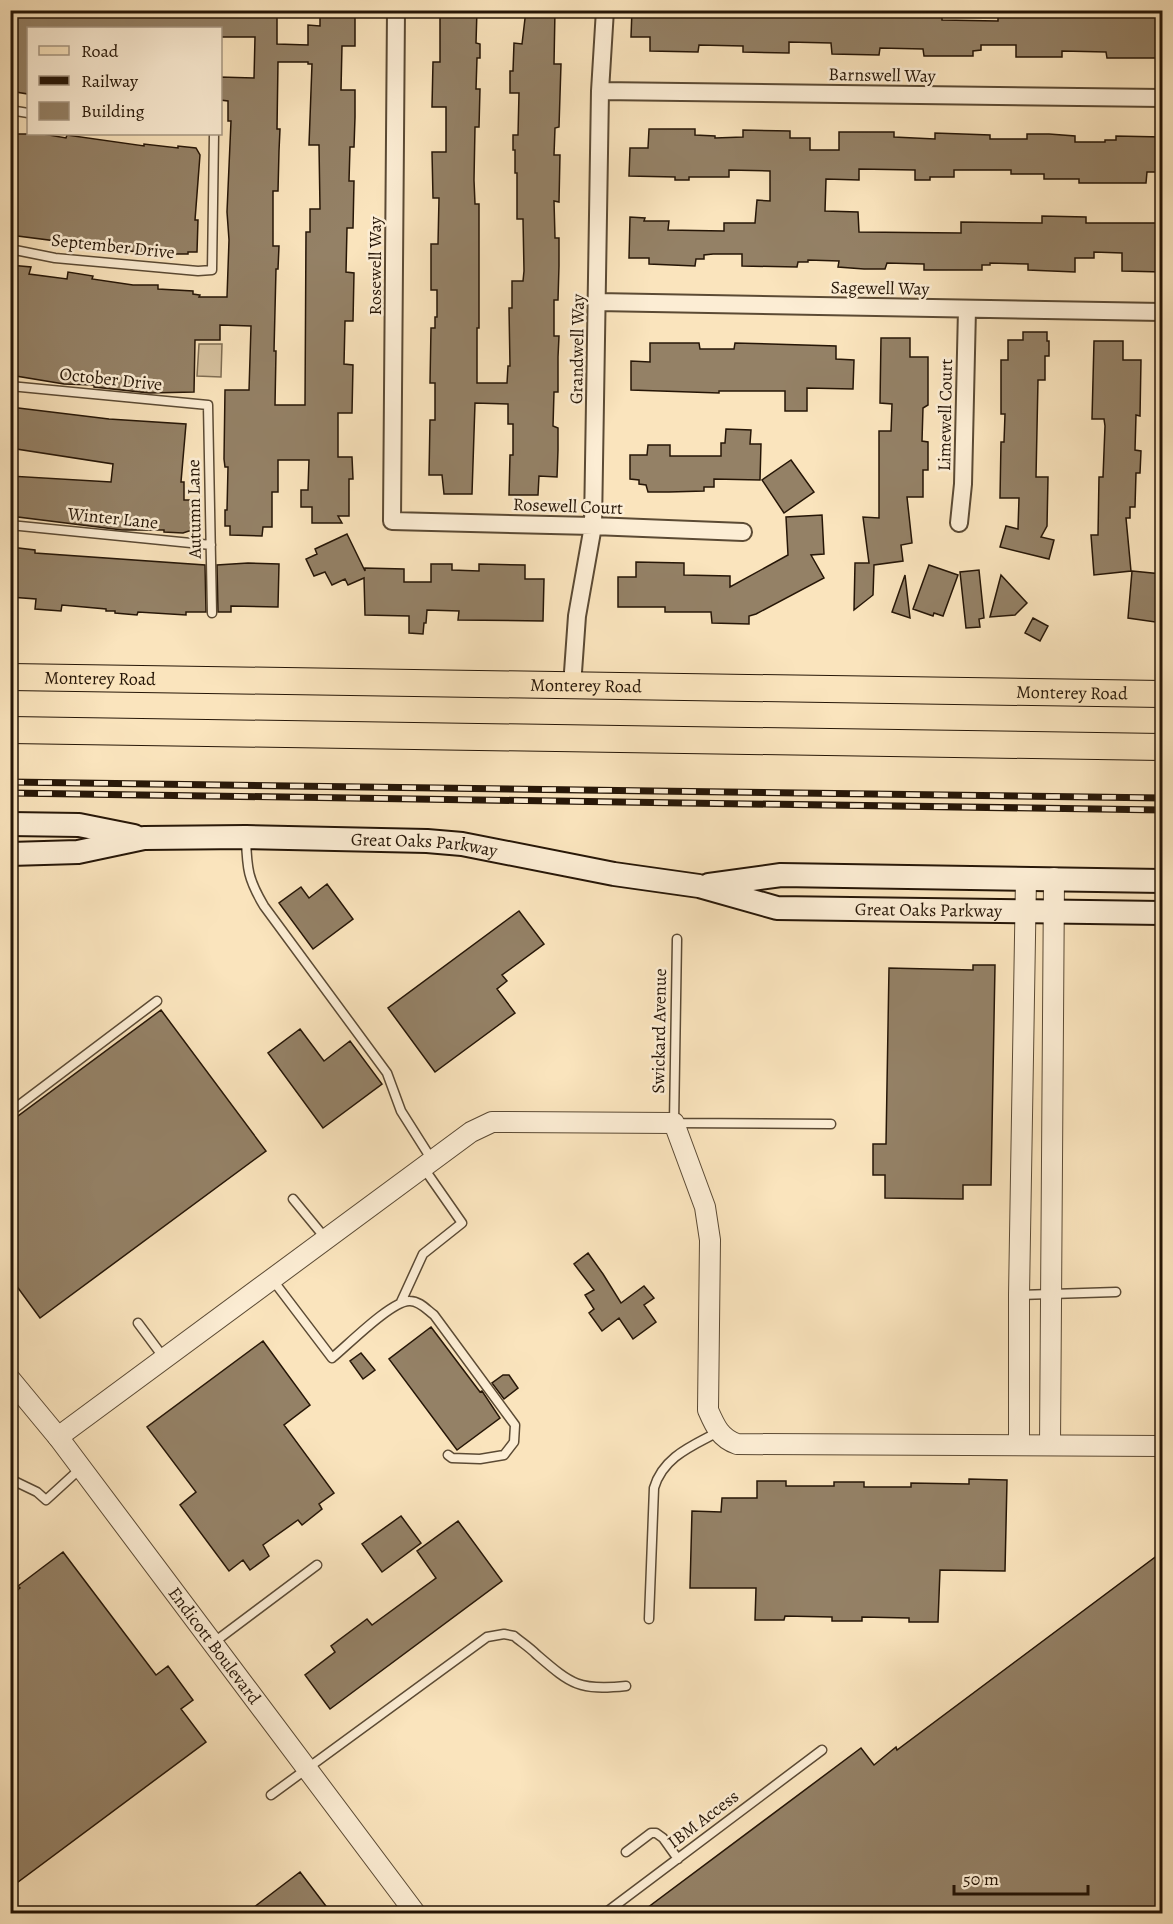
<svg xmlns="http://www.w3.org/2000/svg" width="1173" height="1924" viewBox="0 0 1173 1924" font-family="Alegreya,serif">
  <rect width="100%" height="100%" fill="#fae4bd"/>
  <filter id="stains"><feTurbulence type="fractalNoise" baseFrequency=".00333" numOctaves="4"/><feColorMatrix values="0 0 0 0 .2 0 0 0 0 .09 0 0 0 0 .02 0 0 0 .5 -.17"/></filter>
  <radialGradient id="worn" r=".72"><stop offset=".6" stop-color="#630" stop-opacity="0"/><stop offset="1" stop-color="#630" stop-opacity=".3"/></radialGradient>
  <path fill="#d6c19e" stroke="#7e6c52" stroke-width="1.5" d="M199 344H222L221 377 197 376Z"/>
  <path fill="#948166" stroke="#261607" stroke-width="1.5" fill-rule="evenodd" d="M10 10H194L193 12 245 14V10H277V44L308 45V25L320 26V10H355V46H342L341 90H355V117L354 147H350L349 181H354L353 228H347L346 272 354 273 353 321H345L344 364 353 365 352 413H338V457H352L353 479H349V516H338L342 523H312V507H301V490H308L309 460H278V492H272V527H263L262 536 230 535V526H225V510H227L228 467H225L224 459 225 390H249L251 326 220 325V340H195L194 392 149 393 94 387V385L64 384 10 375V333L13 318H10V265L31 267 29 274 67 279 68 272 93 276 92 279 133 285H158V289L193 291V294L200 295 199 297H227L229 240 227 212 231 121H228V101L220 100V77L254 78 255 37H220V28H28V94L10 91ZM278 62H308V64H312L309 145H319L320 209H310V232H306L305 405H275L276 351H274L276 269H278L279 246H273V191H278L279 151 280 129H277Z
    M440 10H477L476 43 480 44V58H477L476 89H480L479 127H475L474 180 475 204H479V328H477V383H507L508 366H510L509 308H512V281H523L524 271 523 219H517V173H515V150H513V135H518L519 93H510V71H513L514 43 522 44 526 10H555L554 64H561L559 127 555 128 554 155H560L559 202 554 201 555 238H559V266L558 300H554V336H559L558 357V392H554L553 426 558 428V450L557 477 539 476 538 495H509L510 455H513V424H508V404L475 403 472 494H444L442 475H429L430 420H435V383H430L431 328H435V317H437V290H431V244H438L439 198H433L432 152H446V107H432L433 62H440Z
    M632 10H942V20L998 21V13H1068V10L1128 13V16H1162V45H1157V58H1107L1106 52 1062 51V57H1016V45H981V50L973 51V56H924L923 49 880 48 879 55 832 54 831 43 789 42V53L743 52V46L699 45 698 52 650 51V37H631Z
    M649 129H695V135L715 136V138L743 137V130L790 131V138H810V150H839V132H894V137L935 139V133L990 135V139H1027V134H1049L1075 136V142H1105V140H1116V136L1162 137V172H1147L1146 183H1079V179H1044V174H1011V170H954V177H930V180H915V170L859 169V180L826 179 825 211 858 212 859 232 961 233V222L1042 223V216L1086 217V223H1162V272L1122 271V253L1094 252V258H1075V272L1028 270V264L990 263V265H982V270H924V264L887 263 885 269H864L838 267 839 261 808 260V262H798L797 267 742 266V254H713L704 255V259H696L695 266 649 264V258H629L630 217 645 218 644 221H669L668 230 724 231V223H755L757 200 770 201V171L729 170V177H689V180H675V177L629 176 630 148H648Z
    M10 134H43L66 138 67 135 144 146V144L178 148V146L196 148 200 155 195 220H198L197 252H188V254H169L86 248 56 242V241L10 235Z
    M1023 332H1047V341H1049V356H1045V380H1038L1036 477H1048L1047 526 1041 537 1054 540 1049 559 1000 547 1006 526 1018 529 1019 498H1000L1001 442H1004L1005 414H1001V360H1008V340H1023Z
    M881 338H910V357H928V405L923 408 922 441 928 442V470H923V497H907L912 543 901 545 903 561 874 565 873 595 854 610 855 563H869L863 517 879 518V431H891L892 404 880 403Z
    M1094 341H1123V360H1141L1140 416 1136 415 1135 450 1141 451 1140 473H1136L1135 507H1130V518H1126L1131 571 1094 575 1091 535H1098L1099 477H1103L1105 426 1104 419H1092Z
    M650 343H699L700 349H734L735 343 836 346V359L854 360 853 389 807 388V411H785V391H719V393L631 390V361L650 362Z
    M10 407 109 419 186 424 181 482H184V500H192V530L183 533 164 532V530H122L10 516V476L111 482 113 464 10 448Z
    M726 429 751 430 750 444H761L760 480 714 479V487H704V491L669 492H648L646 485 639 484V480L630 479V455H647L648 445H670V456H721V443H725Z
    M791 460 814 492 784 513 762 480Z
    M822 515 824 554 811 555 824 578 756 614 749 616V624L712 623 711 612H665V607H618V577H636V562L684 563V575L730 576V587L788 555 786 517Z
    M347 534 365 571V568L404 569V582H431V564H452V570L479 571V564L525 565V579H544L543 621 458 620 459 611 427 610 426 623H424L423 634 409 633V616L365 615 364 578 348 585 345 579 332 585 325 572 314 576 306 559 317 554 315 549Z
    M10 547 35 550V553L205 565 206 612H186V615L138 612 137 615 115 613V611H106V609L62 605 61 611 35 609 36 599 10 597Z
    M248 563 279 564 278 607 231 606V612H218L217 565Z
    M929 565 958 575 943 616 934 613 933 616 913 609Z
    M979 570 984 618 979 619 980 627 966 628 960 572Z
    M1132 571 1162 574V623L1128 618Z
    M905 575 910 618 892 612Z
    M1001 575 1027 603 1015 615 990 617Z
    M1033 618 1048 626 1040 641 1025 633Z
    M327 884 353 919 313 949 279 903 301 887 309 898Z
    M519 911 544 944 502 975 507 981 497 989 515 1013 435 1072 388 1008Z
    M973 965H995L991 1185H963V1199L885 1198V1175H873V1144H886L889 968 973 970Z
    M161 1010 266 1151 40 1318 10 1277V1122Z
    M300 1029 324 1061 350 1041 382 1084 323 1128 268 1053Z
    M588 1253 603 1274 621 1303 644 1286 654 1298 644 1305 656 1322 633 1339 619 1318 602 1331 589 1313 594 1309 585 1295 594 1290 574 1264Z
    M431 1327 480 1392 482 1391 500 1418 457 1450 389 1359Z
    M263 1341 310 1405 284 1425 334 1493 319 1504 322 1509 302 1525 298 1520 263 1545 269 1556 250 1570 243 1560 229 1571 180 1505 196 1492 147 1427Z
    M361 1353 375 1370 363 1379 350 1361Z
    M503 1375H509L518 1388 504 1399 492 1383Z
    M969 1479 1007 1480 1005 1571 940 1570 938 1622H909V1618L862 1617V1621H832V1617L785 1616 784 1620H755L756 1588H690L692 1511 721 1512 722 1498H757V1481H786V1486H834V1482H864V1487H911V1483L969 1484Z
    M401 1516 421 1543 382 1572 362 1544Z
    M458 1521 502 1581 330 1709 305 1675 335 1652 331 1646 367 1619 372 1625 436 1578 417 1551Z
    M63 1552 156 1675 168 1666 193 1700 181 1709 206 1742 10 1888V1596L20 1588 18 1586Z
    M1162 1552V1914H639L861 1748 874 1765 896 1747 897 1750Z
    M300 1872 332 1914H245Z"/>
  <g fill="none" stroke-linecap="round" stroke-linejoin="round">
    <g stroke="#5b4a34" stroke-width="11">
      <path id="service" d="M10 110 28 113
        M10 249 55 258 198 271 212 270 214 134
        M10 386 208 405 212 613
        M10 525 211 545
        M246 839C247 869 248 879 264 906L387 1073 401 1111 432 1160
        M677 939 674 1123 831 1124
        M10 1112 157 1001
        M293 1199 326 1239
        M272 1279 332 1358C347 1346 392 1300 410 1301 420 1301 427 1310 434 1315L515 1425 514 1442 504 1455 480 1459 452 1458 448 1455
        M1019 1295 1116 1292
        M401 1302 423 1254 462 1223 423 1167
        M138 1323 164 1358
        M10 1479 37 1492 46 1500 81 1468
        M649 1619 654 1488C663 1457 692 1446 718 1432
        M213 1643 317 1565
        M271 1795 487 1637 504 1634 514 1636C521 1642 529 1647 536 1654 571 1684 578 1691 626 1686
        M626 1852 651 1833H656L663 1838 678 1859
        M604 1914 822 1750"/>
    </g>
    <g stroke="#5b4a34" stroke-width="20">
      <path id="minor" d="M396 10 392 521 593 526 743 532
        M600 91 1162 98
        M597 302 1162 312
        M959 523 963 484 967 309
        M572 686 577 616 593 526 600 91 605 10"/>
    </g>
    <g stroke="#5b4a34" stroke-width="22">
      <g id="tertiary">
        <path id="s1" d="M10 1379 58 1437 416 1914"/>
        <path d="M58 1437 471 1132 492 1122 674 1123 705 1207 710 1240 708 1410C715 1426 720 1438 737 1444L1162 1446"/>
        <path d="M1019 1445V1295L1026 878"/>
        <path d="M1050 1445 1054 878"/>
      </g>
    </g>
    <g stroke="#261607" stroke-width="26">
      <g id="secondary">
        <path d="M10 824 79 825 134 836"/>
        <path id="s2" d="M10 854 78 852 144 838 246 837 427 841 462 844 614 874 699 886 777 908 1162 913"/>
        <path d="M709 885 781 875 1162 881"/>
      </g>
    </g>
    <g stroke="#261607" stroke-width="28">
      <g id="primary">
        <path id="s3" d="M10 677 1162 694"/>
        <path d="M10 730 1162 747"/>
      </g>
    </g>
    <use href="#service" stroke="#fcedd4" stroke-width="8"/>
    <use href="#minor" stroke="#fcedd4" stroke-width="16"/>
    <use href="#tertiary" stroke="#fcedd4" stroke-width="20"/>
    <use href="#secondary" stroke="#fcedd4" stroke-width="22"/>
    <use href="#primary" stroke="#fae4bd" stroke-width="26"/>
    <g stroke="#261607" stroke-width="7">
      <path id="rail" d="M10 782 1162 798
        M10 793 1162 810"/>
    </g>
    <use href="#rail" stroke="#fcedd4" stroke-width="4.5" stroke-dasharray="14" stroke-linecap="butt"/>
  </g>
  <g text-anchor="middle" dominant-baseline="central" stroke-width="5" stroke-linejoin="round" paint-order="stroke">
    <g font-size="18" fill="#261607" stroke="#fcedd4">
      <text transform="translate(882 75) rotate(1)">Barnswell Way</text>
      <text transform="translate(113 246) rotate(6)">September Drive</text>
      <text transform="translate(375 266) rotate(-90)">Rosewell Way</text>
      <text transform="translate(880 288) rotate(1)">Sagewell Way</text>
      <text transform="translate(577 349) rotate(-89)">Grandwell Way</text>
      <text transform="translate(111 379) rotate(6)">October Drive</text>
      <text transform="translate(945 415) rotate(-89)">Limewell Court</text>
      <text transform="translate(568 506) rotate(2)">Rosewell Court</text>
      <text transform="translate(194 509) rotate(-91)">Autumn Lane</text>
      <text transform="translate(113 518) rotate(6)">Winter Lane</text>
      <text stroke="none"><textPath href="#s3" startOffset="90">Monterey Road</textPath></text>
      <text stroke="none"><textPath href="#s3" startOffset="576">Monterey Road</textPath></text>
      <text stroke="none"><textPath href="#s3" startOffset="1062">Monterey Road</textPath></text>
      <text stroke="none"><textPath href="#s2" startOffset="416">Great Oaks Parkway</textPath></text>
      <text stroke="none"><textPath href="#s2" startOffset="927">Great Oaks Parkway</textPath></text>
      <text transform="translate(659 1031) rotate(-89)">Swickard Avenue</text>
      <text stroke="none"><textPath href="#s1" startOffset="336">Endicott Boulevard</textPath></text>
      <text transform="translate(703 1819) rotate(-37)">IBM Access</text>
    </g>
  </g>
  <rect width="1173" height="1924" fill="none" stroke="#fae4bd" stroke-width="36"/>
  <rect x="12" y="12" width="1149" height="1900" fill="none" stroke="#261607" stroke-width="3"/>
  <rect x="18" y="18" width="1137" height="1888" fill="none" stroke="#261607" stroke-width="1.5"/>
  <rect x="27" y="27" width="195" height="108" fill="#fcedd4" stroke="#a69782" stroke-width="1.5"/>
  <rect x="39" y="46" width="30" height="9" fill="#fae4bd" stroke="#a69782" stroke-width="1.5"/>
  <text x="81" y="57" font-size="18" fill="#261607">Road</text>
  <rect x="39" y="76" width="30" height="9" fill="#261607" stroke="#a69782" stroke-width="1.5"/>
  <text x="81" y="87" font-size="18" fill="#261607">Railway</text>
  <rect x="39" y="102" width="30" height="18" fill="#948166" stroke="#a69782" stroke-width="1.5"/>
  <text x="81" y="117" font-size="18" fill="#261607">Building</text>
  <path d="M954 1885v9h134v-9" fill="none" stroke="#261607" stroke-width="3"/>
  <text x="963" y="1885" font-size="18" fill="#261607" stroke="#fcedd4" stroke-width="4.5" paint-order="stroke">50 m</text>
  <rect width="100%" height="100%" filter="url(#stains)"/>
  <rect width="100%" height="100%" fill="url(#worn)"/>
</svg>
